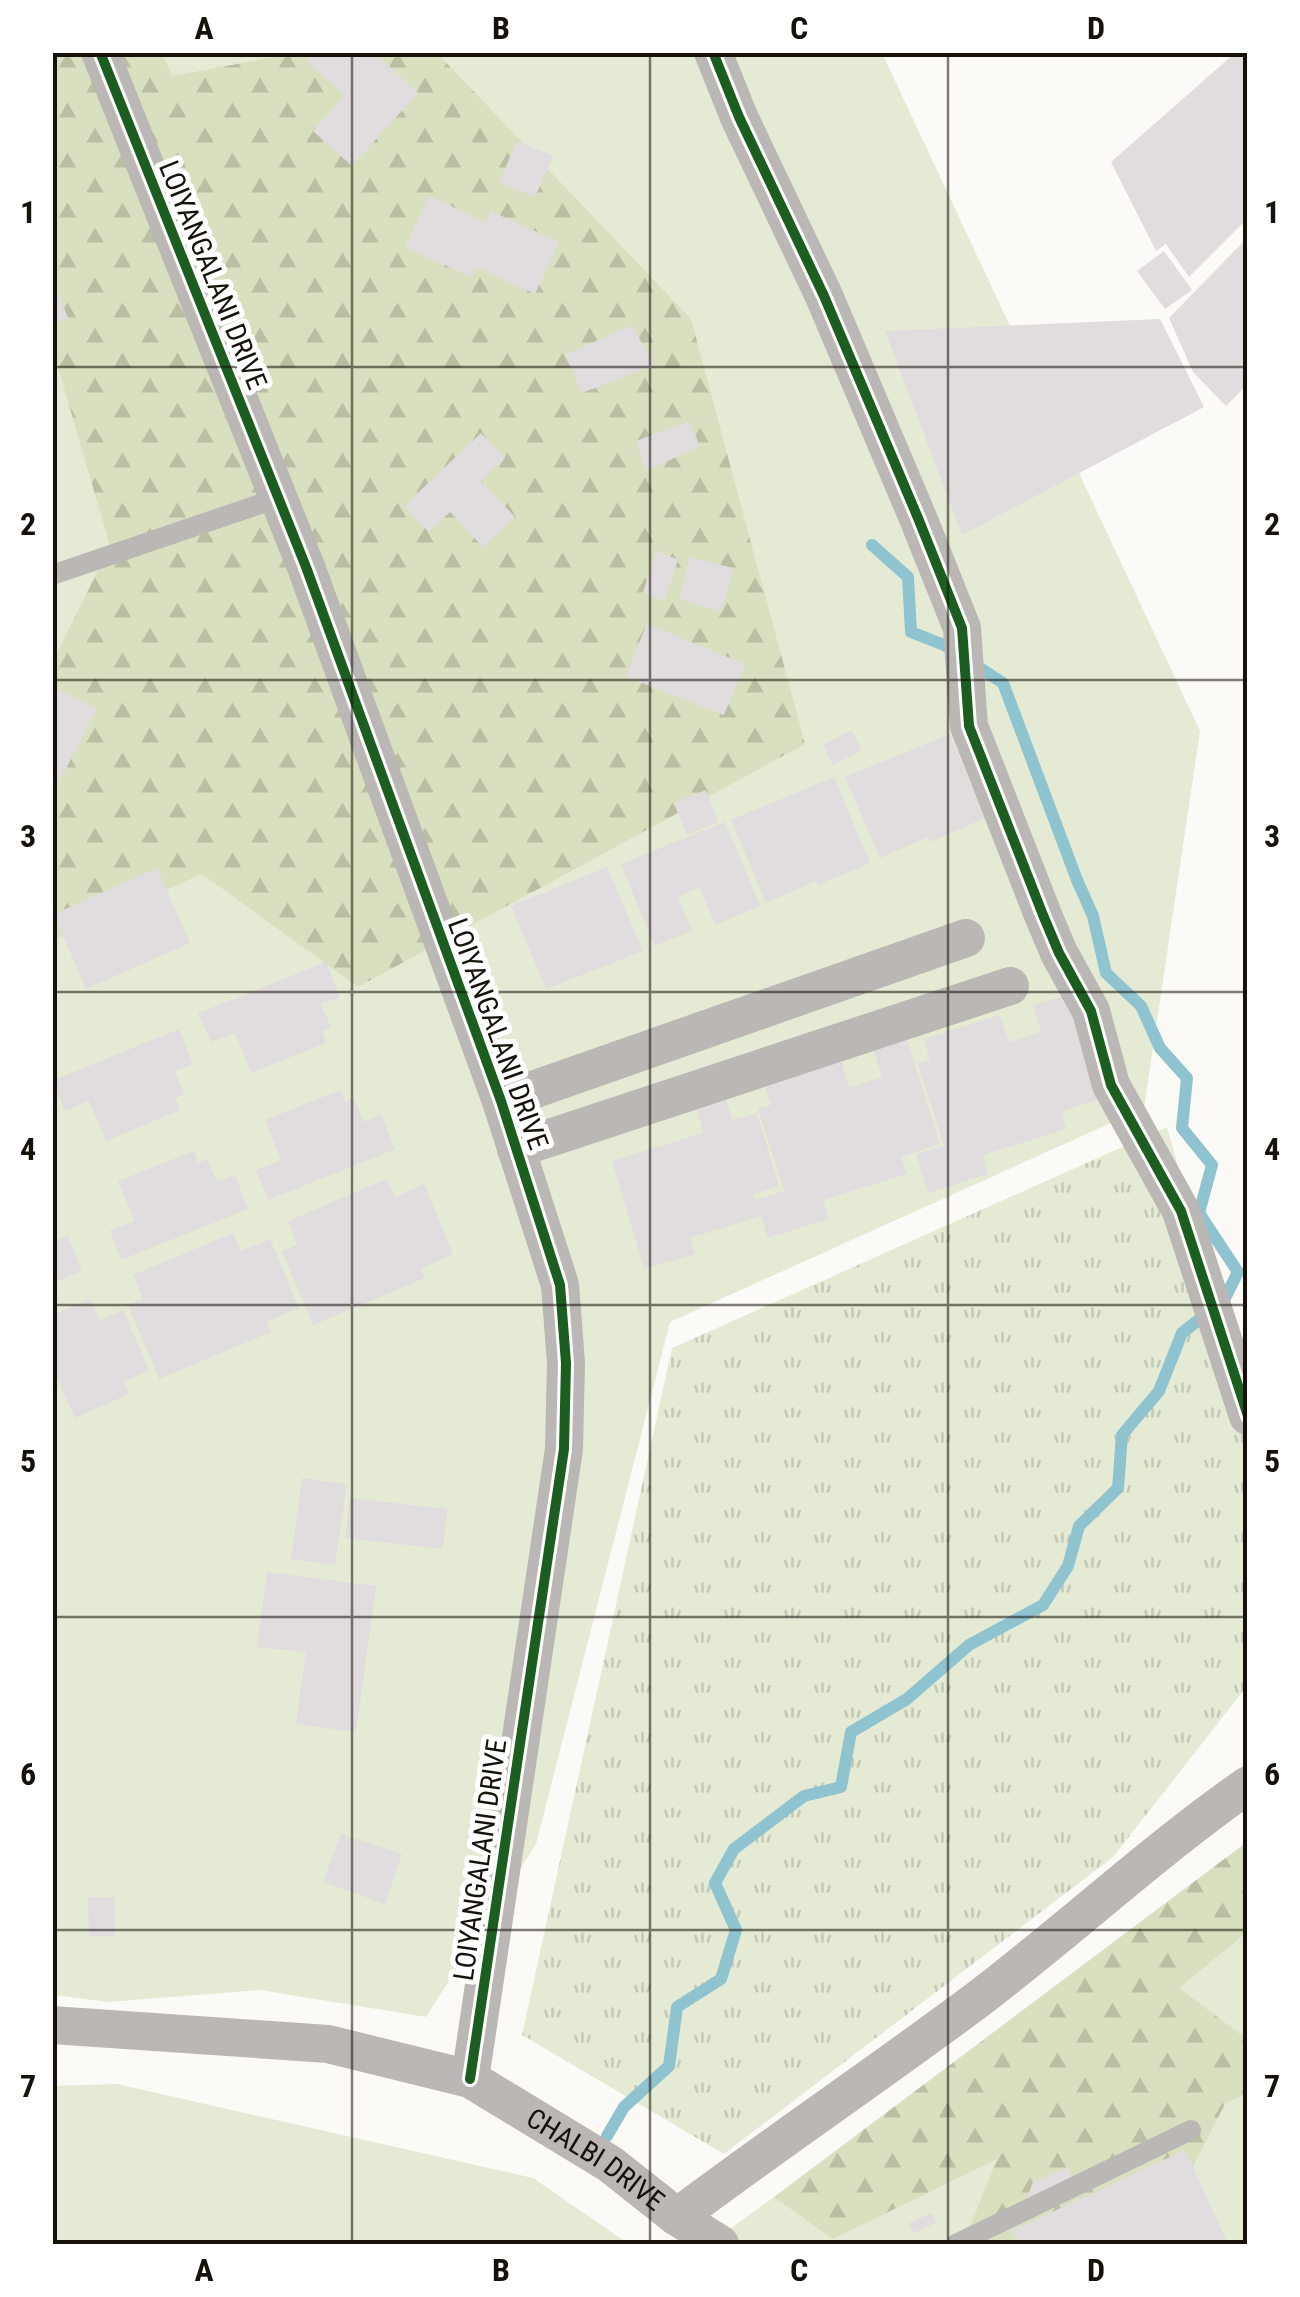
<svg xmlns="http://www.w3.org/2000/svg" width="1300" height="2297" viewBox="0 0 1300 2297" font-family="'Roboto Condensed',sans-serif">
  <defs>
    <pattern id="forest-firs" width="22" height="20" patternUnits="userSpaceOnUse" patternTransform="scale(2.5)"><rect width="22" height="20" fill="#d9e0bf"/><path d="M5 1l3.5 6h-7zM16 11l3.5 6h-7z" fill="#babfa3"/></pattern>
    <pattern id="park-tufts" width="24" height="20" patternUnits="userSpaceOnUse" patternTransform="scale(2.5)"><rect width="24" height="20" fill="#e5ead5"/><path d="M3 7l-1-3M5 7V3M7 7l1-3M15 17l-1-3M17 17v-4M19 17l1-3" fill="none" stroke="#c4c8b6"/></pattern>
  </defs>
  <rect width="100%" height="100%" fill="#fcfaf7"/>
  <path fill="#e5ead5" d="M53 53H882L1200 731 1144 1108 670 1322 536 1844 426 2017 260 1990 109 2002 53 1995Z
    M1247 1842V2244H709L774 2197Z
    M117 2084 533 2178 629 2244H53V2086Z"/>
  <path fill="url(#forest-firs)" d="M53 53H162L172 76 296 53H437L691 319 805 744 358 987 202 874 53 940 52 663 110 546 53 350Z
    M1247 1842V1932L1179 1988 1240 2034 1247 2030V2093L1225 2104 1153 2244H963L997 2159 833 2239 774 2197Z"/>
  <path fill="url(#park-tufts)" d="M1167 1127 1247 1414V1686L1113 1857 724 2154 522 2035 672 1348Z"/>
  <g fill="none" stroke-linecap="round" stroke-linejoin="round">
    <path stroke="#90c3d0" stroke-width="12" d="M872 545 908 577 911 632 944 645 955 652
      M607 2136 624 2107 669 2066 677 2007 721 1979 736 1930 715 1883 734 1849 804 1796 841 1787 851 1732 907 1699 969 1645 1043 1605 1068 1566 1079 1526 1118 1488 1122 1435 1159 1391 1182 1333 1224 1300 1238 1272 1199 1213 1212 1165 1182 1128 1187 1078 1160 1048 1141 1006 1106 973 1093 916 1077 880 1003 683 972 663"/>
  </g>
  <path fill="#e1dcde" d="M314 52H374L418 93 352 166 313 131 345 95 306 61Z
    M1236 52H1248V218L1189 277 1166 244 1156 251 1111 162Z
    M517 141 553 156 535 197 499 182Z
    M429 196 486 222 491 211 559 242 535 294 479 268 471 277 405 247Z
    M1248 237V384L1226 406 1193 372 1169 318Z
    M1164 251 1192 290 1165 309 1137 271Z
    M53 279 68 318 52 325V280Z
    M1160 319 1204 407 962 535 885 331Z
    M632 325 654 365 582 393 565 355Z
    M689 421 700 446 646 471 636 441Z
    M481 433 505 458 481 481 515 517 483 547 450 512 429 532 404 506Z
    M656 550 678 560 664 601 643 593Z
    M690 557 733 568 721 611 679 599Z
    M647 624 745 664 724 715 625 676Z
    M52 686 97 709 56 788 52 786Z
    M851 730 862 750 833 765 823 745Z
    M950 734 985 818 930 842 928 837 880 858 845 777Z
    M834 777 870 863 818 885 816 881 766 903 731 820Z
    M706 790 718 822 687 835 674 803Z
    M725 822 760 906 715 925 700 887 678 897 692 931 654 946 621 864Z
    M607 867 643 951 546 989 511 906Z
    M157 868 190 943 86 989 54 914Z
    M326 962 340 997 321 1004 331 1027 322 1031 326 1043 251 1073 235 1033 211 1042 198 1013Z
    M1067 995 1099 1099 1061 1112 1066 1129 983 1155 988 1174 928 1193 916 1154 944 1146 918 1064 930 1060 924 1039 1000 1015 1009 1042 1041 1032 1033 1005Z
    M179 1029 193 1064 175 1071 184 1094 175 1098 180 1110 106 1141 89 1101 65 1111 52 1081Z
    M907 1040 940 1144 901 1157 907 1174 823 1200 829 1219 768 1238 761 1216 690 1238 695 1254 644 1269 612 1161 703 1133 695 1103 725 1095 732 1120 757 1113 779 1186 753 1194 755 1200 784 1191 758 1109 771 1105 764 1084 841 1060 849 1088 882 1077 874 1051Z
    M340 1090 345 1102 354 1098 364 1122 381 1114 395 1149 268 1200 256 1170 281 1160 265 1120Z
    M194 1151 198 1163 207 1159 217 1182 235 1175 248 1209 121 1260 110 1230 135 1221 118 1181Z
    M387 1179 395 1197 424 1184 453 1254 421 1268 425 1278 313 1325 282 1251 297 1245 288 1221Z
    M233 1233 241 1251 270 1239 299 1308 266 1322 271 1332 159 1379 128 1305 143 1299 133 1275Z
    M68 1236 82 1271 52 1283V1242Z
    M90 1299 100 1320 123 1310 149 1370 124 1382 129 1394 75 1418 52 1367V1315Z
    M302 1478 347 1484 335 1565 291 1559Z
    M350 1498 447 1509 443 1549 345 1538Z
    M267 1572 376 1586 356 1732 296 1724 306 1652 257 1647Z
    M341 1834 402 1854 385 1904 323 1882Z
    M88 1897H114L115 1936H89Z
    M1185 2150 1228 2244H1018L1011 2231Z
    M1068 2167 1074 2182 1025 2202 1033 2182Z
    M932 2213 936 2223 913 2233 909 2223Z"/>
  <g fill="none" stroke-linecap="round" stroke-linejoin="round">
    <path stroke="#bab7b4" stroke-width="20" d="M52 575 278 498
      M956 2244 1191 2130"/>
    <g stroke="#bab7b4" stroke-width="38">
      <path d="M100 52 306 567 501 1101 560 1285 566 1363 564 1449 470 2079"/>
      <path d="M713 52 739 117 824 296 918 518 962 628 969 726 1043 915 1059 953 1091 1011 1111 1085 1181 1211 1248 1416"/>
      <path d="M501 1101 966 938"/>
      <path d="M516 1149 1010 986"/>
      <path id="s1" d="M52 2025 328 2044 470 2079 610 2164 677 2217 720 2244"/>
      <path d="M677 2217C774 2144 875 2076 973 2003 1066 1933 1152 1852 1248 1785"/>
    </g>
    <g stroke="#fff" stroke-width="16">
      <path id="cycleway" d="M100 52 306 567 501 1101 560 1285 566 1363 564 1449 470 2079
        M713 52 739 117 824 296 918 518 962 628 969 726 1043 915 1059 953 1091 1011 1111 1085 1181 1211 1248 1416"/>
    </g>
    <use href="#cycleway" stroke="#1b5e20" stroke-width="10"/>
  </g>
  <path fill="none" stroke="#16110a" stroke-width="2.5" stroke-opacity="0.55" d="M352 52V2244M650 52V2244M948 52V2244M52 367H1248M52 680H1248M52 992H1248M52 1305H1248M52 1617H1248M52 1930H1248"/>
  <g text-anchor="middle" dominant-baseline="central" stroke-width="10" stroke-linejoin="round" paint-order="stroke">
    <g font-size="28" fill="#16110a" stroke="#fff">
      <text transform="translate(213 275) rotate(68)">LOIYANGALANI DRIVE</text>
      <text transform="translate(498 1034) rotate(70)">LOIYANGALANI DRIVE</text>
      <text transform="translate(480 1860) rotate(-82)">LOIYANGALANI DRIVE</text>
      <text stroke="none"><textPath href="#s1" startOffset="572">CHALBI DRIVE</textPath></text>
    </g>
  </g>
  <rect width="1300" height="2297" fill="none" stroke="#ffffff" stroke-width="110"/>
  <rect x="55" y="55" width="1190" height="2187" fill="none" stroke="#16110a" stroke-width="4"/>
  <g font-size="32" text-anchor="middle" font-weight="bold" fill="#16110a">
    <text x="204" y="39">A</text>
    <text x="501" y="39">B</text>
    <text x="799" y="39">C</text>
    <text x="1096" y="39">D</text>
    <text x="28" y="223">1</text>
    <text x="1272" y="223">1</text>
    <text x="28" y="535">2</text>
    <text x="1272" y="535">2</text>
    <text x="28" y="847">3</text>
    <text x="1272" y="847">3</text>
    <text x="28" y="1160">4</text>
    <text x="1272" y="1160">4</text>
    <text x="28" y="1472">5</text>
    <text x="1272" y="1472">5</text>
    <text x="28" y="1785">6</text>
    <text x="1272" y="1785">6</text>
    <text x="28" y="2097">7</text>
    <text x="1272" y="2097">7</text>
    <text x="204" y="2281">A</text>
    <text x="501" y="2281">B</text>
    <text x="799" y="2281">C</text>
    <text x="1096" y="2281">D</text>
  </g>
</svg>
